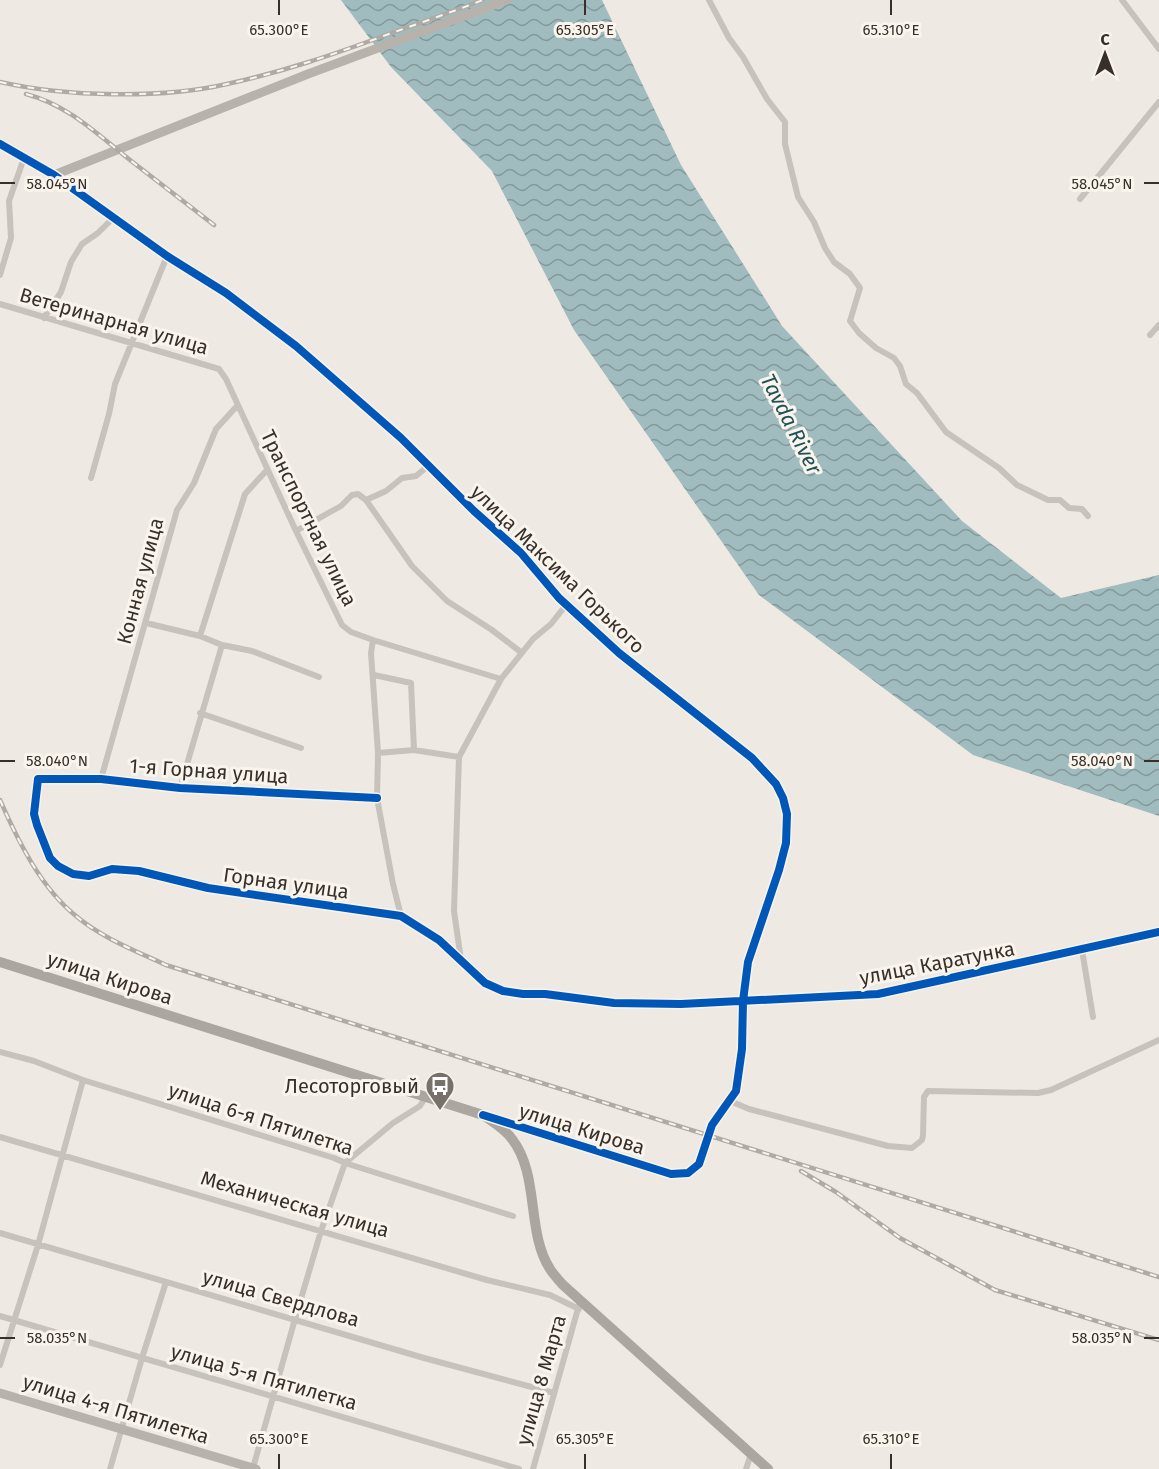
<svg xmlns="http://www.w3.org/2000/svg" width="1159" height="1469" viewBox="0 0 1159 1469" font-family="'Fira Sans',sans-serif">
  <defs>
    <pattern id="water-waves" width="16" height="10" patternUnits="userSpaceOnUse" patternTransform="scale(1.5)"><rect width="16" height="10" fill="#a0bcbe"/><path d="M0 5q4-4 8 0t8 0" fill="none" stroke="#83999b"/></pattern>
  </defs>
  <rect width="100%" height="100%" fill="#eee9e3"/>
  <path fill="url(#water-waves)" d="M341 0H602L681 165 782 326 962 521 1061 598 1159 575V816L973 755 759 595 574 330 492 171 391 67Z"/>
  <g fill="none" stroke-linecap="round" stroke-linejoin="round">
    <path stroke="#c7c2bc" stroke-width="6" d="M709 0 729 38 743 57 767 99 785 122V144L798 197 814 222 825 248 834 262 850 274 860 288 850 321 859 333 876 348 894 358 900 366 906 384 917 393 946 432 999 468 1017 485 1048 500H1060L1069 508 1082 509 1088 516
      M1122 0 1159 49
      M1080 199 1159 102
      M0 275 11 238 9 201 24 158
      M0 304 219 369 226 379 296 531 342 625 351 632 373 640 371 653 378 753 377 798 393 884 401 916
      M44 318 61 292 71 262 82 244 98 233 113 218
      M1150 335 1159 325
      M91 478 109 414 115 384 167 256
      M366 500 412 566 447 601 492 630 522 653
      M296 531 341 506 352 495 358 494 366 500 386 491 402 478 416 476 428 466
      M146 623 200 636 222 645 252 651 319 677
      M200 636 245 494 267 470
      M373 640 501 679
      M374 675 411 683 414 750
      M200 713 301 748
      M378 753 414 750 459 757
      M101 779 177 510 194 483 216 429 237 406
      M180 788 222 645
      M377 798 180 788 101 779H38L34 814 37 825 50 858 58 866 73 874 89 876 112 869 139 871 208 888 401 916 439 940 485 983 503 991 523 994H545L614 1003 681 1004 878 994 1159 932
      M1082 950 1093 1017
      M461 960 454 911 459 757 501 679 533 639 551 624 566 605
      M0 1052 34 1061 83 1080 334 1158 345 1163 513 1216
      M730 1101 749 1109 888 1146 912 1148 922 1140 923 1135 924 1097 928 1091 1038 1093 1051 1090 1159 1040
      M0 1137 487 1280 550 1295 579 1309
      M0 1233 424 1358 554 1393
      M0 1316 519 1469
      M0 1365 38 1245 83 1080
      M253 1468 295 1319 321 1231 345 1163 393 1123 420 1106 425 1098
      M110 1469 142 1358 166 1282
      M533 1469 579 1305
      M746 1469 751 1454"/>
    <path stroke="#b8b2ad" stroke-width="9" d="M0 144 54 175 167 256 226 293 296 346 401 438 474 511 521 553 559 598 619 653 752 758 776 784 783 798 787 814 786 843 779 870 748 962 743 1001 742 1049 736 1091 712 1125 699 1164 688 1173 671 1174 491 1118
      M54 175 308 74 507 0
      M0 1393 256 1469"/>
    <path stroke="#aca6a1" stroke-width="10" d="M0 962 483 1115C493 1122 505 1129 512 1139 540 1175 526 1232 550 1269 553 1274 558 1279 562 1284L768 1469"/>
    <g stroke="#afaaa6" stroke-width="4.5">
      <path id="rail" d="M0 82C65 97 162 99 227 84 283 72 335 54 389 34 420 23 452 12 483 0
        M26 94C68 105 97 134 130 160 158 182 186 203 214 225
        M0 800C18 841 41 888 76 916 102 938 136 951 166 965L1159 1277
        M801 1171 836 1192 900 1238 995 1290 1159 1340"/>
    </g>
    <use href="#rail" stroke="#f9f4ec" stroke-width="2" stroke-dasharray="7" stroke-linecap="butt"/>
    <g stroke="#f9f4ec" stroke-width="11">
      <path id="cycleway" d="M0 144 54 175 167 256 226 293 296 346 401 438 474 511 521 553 559 598 619 653 752 758 776 784 783 798 787 814 786 843 779 870 748 962 743 1001 742 1049 736 1091 712 1125 699 1164 688 1173 671 1174 483 1115
        M377 798 180 788 101 779H38L34 814 37 825 50 858 58 866 73 874 89 876 112 869 139 871 208 888 401 916 439 940 485 983 503 991 523 994H545L614 1003 681 1004 878 994 1159 932"/>
    </g>
    <use href="#cycleway" stroke="#0057b8" stroke-width="8"/>
  </g>
  <path fill="none" stroke="#382f2a" stroke-width="2" d="M279 0V15M585 0V15M891 0V15M0 183H15M1144 183H1159M0 761H15M1144 761H1159M0 1338H15M1144 1338H1159M279 1454V1469M585 1454V1469M891 1454V1469"/>
  <defs>
    <g id="bus-pin" transform="scale(1.5)"><path d="M0 17L-7.5 6A9.5 9.5 0 1 1 7.5 6Z" fill="#78706b" stroke="#f9f4ec"/><path d="M-5-6H5V4H4V6H2V4H-2V6H-4V4H-5ZM-3.5-4V0h7V-4ZM-3.5 1.2v1.5H-2V1.2ZM2 1.2v1.5H3.5V1.2Z" fill="#fff"/></g>
  </defs>
  <g fill-rule="evenodd">
    <use href="#bus-pin" x="440" y="1086"/>
  </g>
  <g text-anchor="middle" dominant-baseline="central" stroke-width="6" stroke-linejoin="round" paint-order="stroke">
    <g font-size="20" fill="#382f2a" stroke="#f9f4ec">
      <text transform="translate(114 321) rotate(16)">Ветеринарная улица</text>
      <text transform="translate(309 518) rotate(64)">Транспортная улица</text>
      <text transform="translate(558 569) rotate(44)">улица Максима Горького</text>
      <text transform="translate(140 581) rotate(-75)">Конная улица</text>
      <text transform="translate(209 771) rotate(4)">1-я Горная улица</text>
      <text transform="translate(286 883) rotate(8)">Горная улица</text>
      <text transform="translate(937 963) rotate(-11)">улица Каратунка</text>
      <text transform="translate(110 978) rotate(18)">улица Кирова</text>
      <text transform="translate(261 1119) rotate(18)">улица 6-я Пятилетка</text>
      <text transform="translate(582 1129) rotate(17)">улица Кирова</text>
      <text transform="translate(295 1204) rotate(16)">Механическая улица</text>
      <text transform="translate(281 1298) rotate(16)">улица Свердлова</text>
      <text transform="translate(264 1377) rotate(16)">улица 5-я Пятилетка</text>
      <text transform="translate(541 1380) rotate(-74)">улица 8 Марта</text>
      <text transform="translate(116 1409) rotate(17)">улица 4-я Пятилетка</text>
    </g>
    <g font-size="20" fill="#382f2a" stroke="#f9f4ec" text-anchor="end">
      <text x="419" y="1086">Лесоторговый</text>
    </g>
    <g font-size="21" font-style="italic" fill="#215158" stroke="#f9f4ec">
      <text transform="translate(791 424) rotate(63)">Tavda River</text>
    </g>
  </g>
  <g font-size="15" text-anchor="middle" fill="#382f2a" stroke="#f9f4ec" stroke-width="6" stroke-linejoin="round" paint-order="stroke">
    <text x="279" y="35">65.300°E</text>
    <text x="585" y="35">65.305°E</text>
    <text x="891" y="35">65.310°E</text>
    <text x="57" y="189">58.045°N</text>
    <text x="1102" y="189">58.045°N</text>
    <text x="57" y="766">58.040°N</text>
    <text x="1102" y="766">58.040°N</text>
    <text x="57" y="1343">58.035°N</text>
    <text x="1102" y="1343">58.035°N</text>
    <text x="279" y="1444">65.300°E</text>
    <text x="585" y="1444">65.305°E</text>
    <text x="891" y="1444">65.310°E</text>
  </g>
  <g transform="translate(1105 54)" stroke="#f9f4ec" stroke-width="4.5" paint-order="stroke">
  <path d="M0-4.5L10 22L0 15L-10 22Z" fill="#382f2a"/>
  <text y="-9" font-size="16" font-weight="bold" text-anchor="middle" fill="#382f2a">С</text>
  </g>
</svg>
